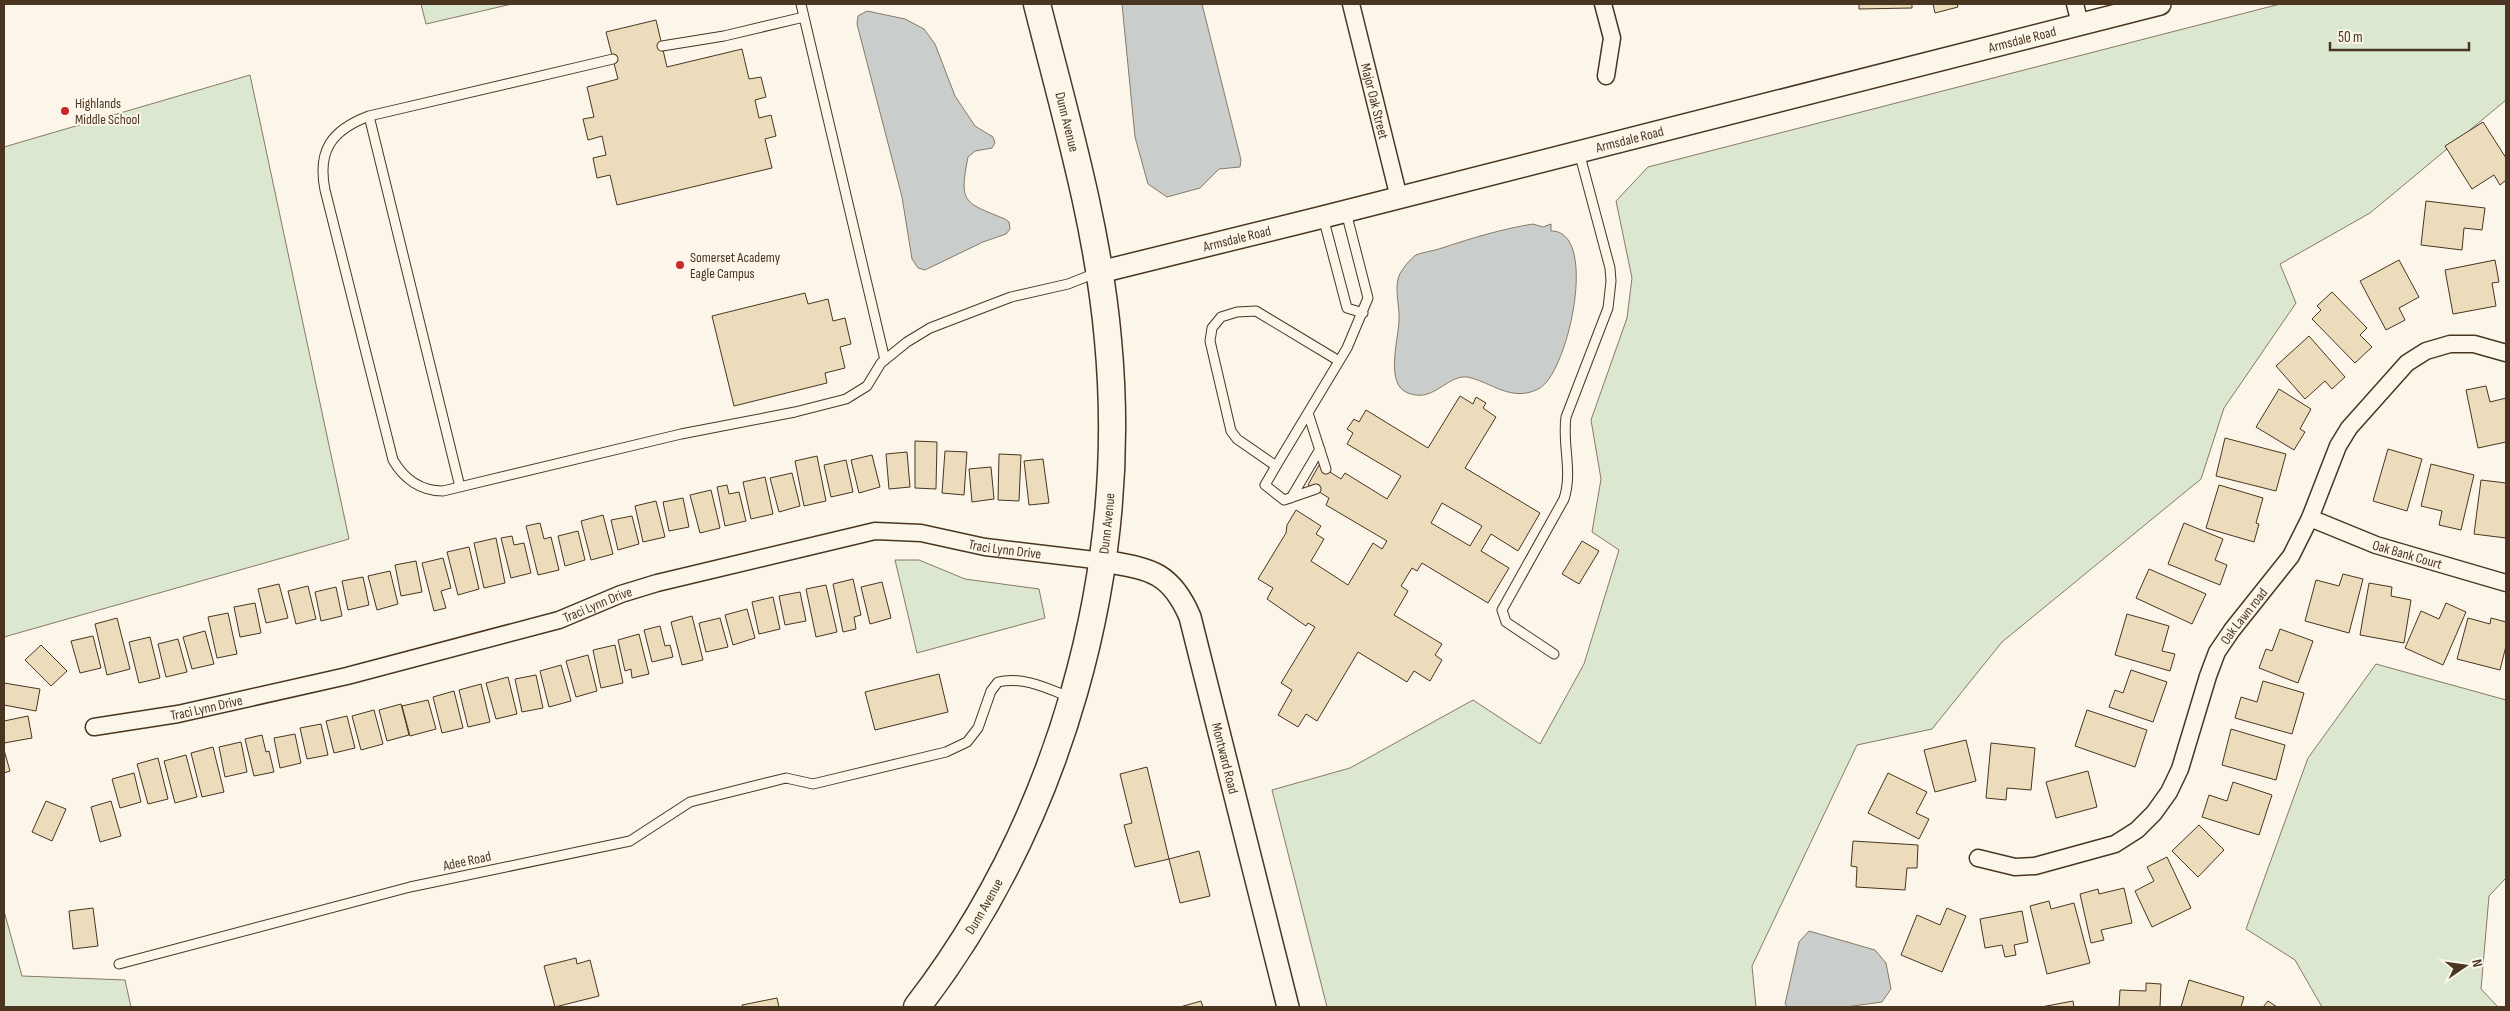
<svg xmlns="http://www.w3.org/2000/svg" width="2510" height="1011" viewBox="0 0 2510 1011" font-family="'Sofia Sans Condensed',sans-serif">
  <rect width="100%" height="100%" fill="#fbf6e9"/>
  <path fill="#dce7d0" stroke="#887966" d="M421 4H512L426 24Z
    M2280 4H2506V100L2370 213 2280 264 2296 303 2224 408 2201 479 2002 642 1932 729 1857 745 1752 966 1756 1007H1327L1272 790 1350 768 1473 700 1540 744 1584 664 1619 550 1592 532 1601 479 1591 420 1627 318 1632 278 1616 201 1648 167Z
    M250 75 349 539 4 637V147Z
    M895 560H919L965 579 1039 589 1045 618 917 653Z
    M2376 664 2506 700V878L2489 896 2481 989 2498 1007H2322L2295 960 2246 929 2308 758Z
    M4 911 22 976 125 980 131 1007H4Z"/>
  <path fill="#c9cecd" stroke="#887966" d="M1122 4H1202L1241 160 1240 167 1219 169 1200 188 1167 197 1148 184 1135 137Z
    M867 11 905 19 924 29 935 44 955 96 975 126 993 137 995 143 992 148 975 151 968 157C959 203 963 202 1005 219L1009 222 1010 229 1006 234 983 242 925 270 918 268 912 259 902 197 857 24 858 16Z
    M1533 224 1543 227 1551 224V231C1599 230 1569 370 1540 388 1512 404 1490 381 1467 377 1460 376 1452 380 1446 384 1433 392 1424 399 1408 393 1385 385 1398 341 1399 321 1400 307 1394 289 1399 276 1401 270 1411 258 1416 255 1423 252 1434 251 1442 248 1472 238 1502 229 1533 224Z
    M1809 931 1875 950 1886 963 1891 989 1882 1002 1846 1007H1788L1785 1004 1799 942Z"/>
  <path fill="#ecdcbc" stroke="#4a3520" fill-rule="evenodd" d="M1859 4H1912V8L1859 9Z
    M1933 4H1957L1958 7 1935 13Z
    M656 20 667 67 742 49 749 79 761 77 766 97 755 100 759 118 771 115 776 136 765 139 772 168 617 205 610 175 597 178 593 158 606 155 602 136 588 140 583 119 594 117 587 87 618 79 606 32Z
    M2483 122 2506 158V180L2500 185 2494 175 2472 189 2445 146Z
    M2426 201 2485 208 2482 230 2464 228 2462 250 2421 245Z
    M2399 260 2419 297 2399 308 2405 320 2386 330 2360 281Z
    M2495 260 2499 282 2492 283 2496 306 2453 314 2445 270Z
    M2332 292 2367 328 2360 335 2372 347 2355 363 2312 319 2321 310 2317 306Z
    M805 293 808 304 828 299 833 321 845 318 851 344 840 347 845 368 825 373 827 383 734 406 712 316Z
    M2309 336 2345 377 2332 389 2325 381 2305 399 2276 366Z
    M2486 386 2490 402 2506 398V442L2478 448 2466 390Z
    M2279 389 2311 409 2300 429 2305 432 2294 450 2256 427Z
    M1460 396 1473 404 1476 397 1486 403 1483 408 1496 417 1465 468 1540 513 1518 551 1491 534 1481 551 1509 568 1488 603 1422 563 1417 571 1412 568 1401 586 1408 591 1394 615 1442 644 1435 655 1442 660 1430 681 1414 671 1407 682 1358 652 1317 721 1306 714 1298 727 1278 715 1292 690 1281 683 1315 627 1308 623 1306 626 1267 599 1273 588 1258 579 1286 533 1287 525 1296 510 1321 526 1316 534 1324 539 1311 561 1348 585 1373 543 1382 549 1387 541 1326 505 1329 498 1308 485 1319 465 1341 479 1345 473 1387 499 1401 476 1347 444 1353 433 1347 429 1354 419 1359 422 1366 410 1428 448ZM1442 503 1482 526 1470 546 1431 523Z
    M2225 438 2286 454 2276 491 2216 476Z
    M915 441 937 442 936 489 915 488Z
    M2388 449 2422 459 2407 511 2373 501Z
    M945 451 967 452 964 495 942 493Z
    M907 452 910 487 889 489 886 454Z
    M999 454 1021 455 1019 501 998 500Z
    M872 455 880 487 859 493 851 460Z
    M817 456 826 501 804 506 795 461Z
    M1043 459 1049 503 1029 505 1024 461Z
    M846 460 853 492 831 497 824 465Z
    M2431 464 2474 475 2461 530 2439 525 2442 511 2421 506Z
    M991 467 994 499 972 502 969 469Z
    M792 473 800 506 779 512 770 478Z
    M765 477 773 514 751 519 743 482Z
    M2481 480 2506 483V538L2474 534Z
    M727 485 729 494 739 492 746 521 725 526 717 487Z
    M2219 485 2263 498 2256 523 2259 524 2254 542 2206 528Z
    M711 490 720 528 700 533 690 495Z
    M683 498 689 527 669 531 663 502Z
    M656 501 665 537 643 542 635 506Z
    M603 515 613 554 591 560 581 521Z
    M632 516 639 544 618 550 611 520Z
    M540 523 544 539 551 537 559 570 538 575 526 526Z
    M2184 523 2223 539 2215 560 2227 565 2220 585 2168 564Z
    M578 531 585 560 565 566 558 536Z
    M512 536 514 545 524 543 531 573 511 578 501 538Z
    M496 538 505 583 484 588 474 543Z
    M1582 541 1599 551 1579 584 1562 574Z
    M469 547 479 589 458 595 447 552Z
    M443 558 451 588 441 591 446 608 434 611 422 563Z
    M416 561 422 592 401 596 395 565Z
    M2149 569 2206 594 2192 624 2136 598Z
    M390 571 398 604 377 610 368 576Z
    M2343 574 2363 579 2349 633 2305 621 2316 580 2339 586Z
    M363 577 369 605 348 610 342 581Z
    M853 579 861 615 854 617 856 629 843 632 833 584Z
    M882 582 891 618 870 624 861 587Z
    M2369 583 2392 587 2391 596 2411 600 2404 643 2360 635Z
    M279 584 288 618 266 623 258 589Z
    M826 585 837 632 816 637 806 589Z
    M308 586 316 619 296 624 288 591Z
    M336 587 342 616 321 621 315 592Z
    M800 592 806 621 785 625 779 596Z
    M773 597 780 629 759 634 752 602Z
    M255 603 261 633 240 637 234 607Z
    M2446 603 2466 612 2443 665 2405 648 2421 611 2439 619Z
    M747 609 755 638 733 645 725 615Z
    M228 613 237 654 217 658 208 617Z
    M2127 614 2169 626 2162 651 2175 654 2170 671 2115 655Z
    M692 616 703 660 682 665 671 622Z
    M117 618 130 669 107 675 95 624Z
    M720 618 728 647 706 652 699 623Z
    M2468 618 2490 624 2491 618 2506 622V646L2500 670 2457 659Z
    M660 626 665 646 670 645 673 657 652 662 644 630Z
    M2280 629 2313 641 2298 683 2259 668 2266 649 2272 651Z
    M205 631 214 664 192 669 183 637Z
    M639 634 649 674 632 678 631 669 625 671 618 640Z
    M93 636 101 668 80 673 71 641Z
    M150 637 160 678 139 683 129 642Z
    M178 639 187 672 166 677 158 644Z
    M41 645 67 671 51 686 25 660Z
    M615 645 623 683 601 688 593 650Z
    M588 655 597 691 576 697 566 661Z
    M561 665 571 701 549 707 540 671Z
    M2131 670 2167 682 2153 722 2109 707 2115 690 2123 693Z
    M939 674 948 712 875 730 865 692Z
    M536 675 543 708 522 712 515 679Z
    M508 677 517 714 496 719 486 683Z
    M2263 681 2304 693 2292 734 2235 718 2241 697 2257 702Z
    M4 683 40 689 36 711 4 705Z
    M481 684 490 722 468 727 459 690Z
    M454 691 463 728 442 733 433 697Z
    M428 700 436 729 410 736 402 706Z
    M401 704 409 735 387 741 379 710Z
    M374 710 383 744 361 750 352 716Z
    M2087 710 2147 730 2135 767 2075 746Z
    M28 716 32 738 4 743V721Z
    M347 716 355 748 334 753 326 721Z
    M321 724 328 755 307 759 300 728Z
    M2231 729 2285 745 2276 780 2222 765Z
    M295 734 301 763 280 768 274 738Z
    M262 735 266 752 269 751 274 772 254 776 245 739Z
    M1966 740 1976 781 1935 792 1924 750Z
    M241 742 247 772 225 777 219 747Z
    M1991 743 2035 748 2031 790 2007 788 2006 800 1986 798Z
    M213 747 224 792 202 797 191 753Z
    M4 750 10 771 4 773Z
    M186 755 197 797 175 803 164 761Z
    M158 758 168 799 148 804 137 764Z
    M1147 767 1169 859 1135 867 1124 825 1132 823 1120 774Z
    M2088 771 2097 807 2056 818 2046 782Z
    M134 773 141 802 120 808 112 779Z
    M1888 773 1927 792 1916 813 1929 819 1919 839 1868 813Z
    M2233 782 2272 795 2259 835 2202 817 2209 795 2227 801Z
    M46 801 66 809 52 841 32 832Z
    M111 801 121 836 100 842 91 807Z
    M2199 825 2224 850 2198 877 2172 851Z
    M1853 841 1918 845 1917 868H1907L1905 890 1856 887 1857 867 1851 866Z
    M1199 851 1210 896 1180 903 1169 859Z
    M2167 857 2191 908 2152 927 2135 891 2154 881 2147 867Z
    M2124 888 2132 923 2101 930 2104 940 2091 943 2080 894 2098 889 2099 894Z
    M2049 901 2051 909 2074 903 2090 963 2047 974 2030 906Z
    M93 908 98 946 73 949 69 911Z
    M1947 908 1966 916 1942 972 1901 955 1917 915 1940 925Z
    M2022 911 2028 942 2014 945 2016 955 2005 957 2002 945 1985 948 1980 919Z
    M576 958 577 964 590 960 599 996 555 1007 544 966Z
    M2189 980 2244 997 2241 1007H2181Z
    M2146 983 2161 984 2160 1007H2119L2120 990 2146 991Z
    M777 998 779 1007H743L742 1005Z
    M1201 1001 1203 1007H1180Z
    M2073 1001 2074 1007H2041Z
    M2268 1001 2277 1007H2263Z"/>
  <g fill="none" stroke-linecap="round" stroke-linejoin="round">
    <g stroke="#4a3520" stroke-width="11">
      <path id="service" d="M804 17 885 360
        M662 46 724 36 804 17 801 4
        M613 59 369 116C332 130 317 150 325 190L393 460C404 479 421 491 443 491L681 434 795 412 846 399 867 386 881 363 907 342 930 328 1011 297 1068 284 1096 273
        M369 116 460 487
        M1323 217 1347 308 1363 313
        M1339 361 1256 311 1237 312 1221 317 1212 328 1210 341 1231 431 1237 439 1276 466 1347 348 1368 298 1346 212
        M1308 413 1326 469
        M1276 466 1265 485 1284 500 1316 489
        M1291 498 1320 449
        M1554 654 1506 622 1502 610 1564 499C1573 471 1562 445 1566 417L1608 308 1611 281 1610 268 1579 152
        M119 964 410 887 630 841 690 802 786 778 813 784 946 752 967 742 978 728 991 691 998 682C1022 676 1047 688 1069 697"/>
    </g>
    <g stroke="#4a3520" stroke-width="19">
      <g id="minor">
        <path id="s1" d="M1351 4 1399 198"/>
        <path d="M1603 4 1612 38 1606 76"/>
        <path d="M2075 4 2080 24"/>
        <path id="s2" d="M2310 518 2376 545 2506 583"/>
        <path id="s3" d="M94 727 178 714 347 676 559 620 621 594 657 583 875 531 921 533 985 547 1103 561"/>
        <path id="s4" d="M1978 858 2015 867 2035 866 2115 844 2137 830 2154 813 2169 792 2180 769 2208 676 2217 652 2232 630 2291 556 2310 518 2338 446 2349 428 2407 363 2426 351 2450 344H2474L2506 353"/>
      </g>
    </g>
    <g stroke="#4a3520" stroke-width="24">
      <g id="tertiary">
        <path id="s5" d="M1100 272 1323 217 2160 4"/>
        <path id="s6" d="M1103 561C1148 569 1170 570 1190 617L1288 1007"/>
      </g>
    </g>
    <g stroke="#4a3520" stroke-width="29">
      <g id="primary">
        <path id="s7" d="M917 1007C1060 821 1130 574 1108 340 1098 226 1065 115 1037 4"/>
      </g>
    </g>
    <use href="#service" stroke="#fbf6e9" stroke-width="9"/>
    <use href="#minor" stroke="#fbf6e9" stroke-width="16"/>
    <use href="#tertiary" stroke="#fbf6e9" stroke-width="21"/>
    <use href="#primary" stroke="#fbf6e9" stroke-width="26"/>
  </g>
  <g fill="#c62828" stroke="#fbf6e9" stroke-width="2">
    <circle cx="65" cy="111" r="5"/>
    <circle cx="680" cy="265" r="5"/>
  </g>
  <g text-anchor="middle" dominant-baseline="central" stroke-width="4" stroke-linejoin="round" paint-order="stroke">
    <g font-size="14" fill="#4a3520" stroke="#fbf6e9">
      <text stroke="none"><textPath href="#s5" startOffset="951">Armsdale Road</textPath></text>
      <text stroke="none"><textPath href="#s1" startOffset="100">Major Oak Street</textPath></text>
      <text transform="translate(1067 122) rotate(76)">Dunn Avenue</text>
      <text stroke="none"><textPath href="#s5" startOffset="546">Armsdale Road</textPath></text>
      <text stroke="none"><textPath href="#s5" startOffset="141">Armsdale Road</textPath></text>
      <text stroke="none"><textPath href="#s7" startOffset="526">Dunn Avenue</textPath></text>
      <text stroke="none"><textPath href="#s3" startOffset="938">Traci Lynn Drive</textPath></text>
      <text stroke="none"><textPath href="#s2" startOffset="104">Oak Bank Court</textPath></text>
      <text stroke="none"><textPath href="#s3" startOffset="519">Traci Lynn Drive</textPath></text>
      <text stroke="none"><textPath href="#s4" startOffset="410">Oak Lawn road</textPath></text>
      <text stroke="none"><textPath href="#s3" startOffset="114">Traci Lynn Drive</textPath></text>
      <text stroke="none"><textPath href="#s6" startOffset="256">Montward Road</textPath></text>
      <text transform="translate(467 861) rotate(-12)">Adee Road</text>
      <text stroke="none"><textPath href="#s7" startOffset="121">Dunn Avenue</textPath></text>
    </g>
    <g font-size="14" fill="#4a3520" stroke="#fbf6e9" text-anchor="start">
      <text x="75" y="103">Highlands<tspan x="75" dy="16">Middle School</tspan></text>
      <text x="690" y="257">Somerset Academy<tspan x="690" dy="16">Eagle Campus</tspan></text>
    </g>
  </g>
  <rect width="2510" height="1011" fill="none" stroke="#4a3520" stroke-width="10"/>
  <g transform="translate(2465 966) rotate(77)" stroke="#fbf6e9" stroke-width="4" paint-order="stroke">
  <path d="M0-4L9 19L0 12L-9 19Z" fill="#4a3520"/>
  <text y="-8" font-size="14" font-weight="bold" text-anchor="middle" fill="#4a3520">N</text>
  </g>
  <path d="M2330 42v8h139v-8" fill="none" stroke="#4a3520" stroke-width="2.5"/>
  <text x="2338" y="42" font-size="15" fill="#4a3520" stroke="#fbf6e9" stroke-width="4" paint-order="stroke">50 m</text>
</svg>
